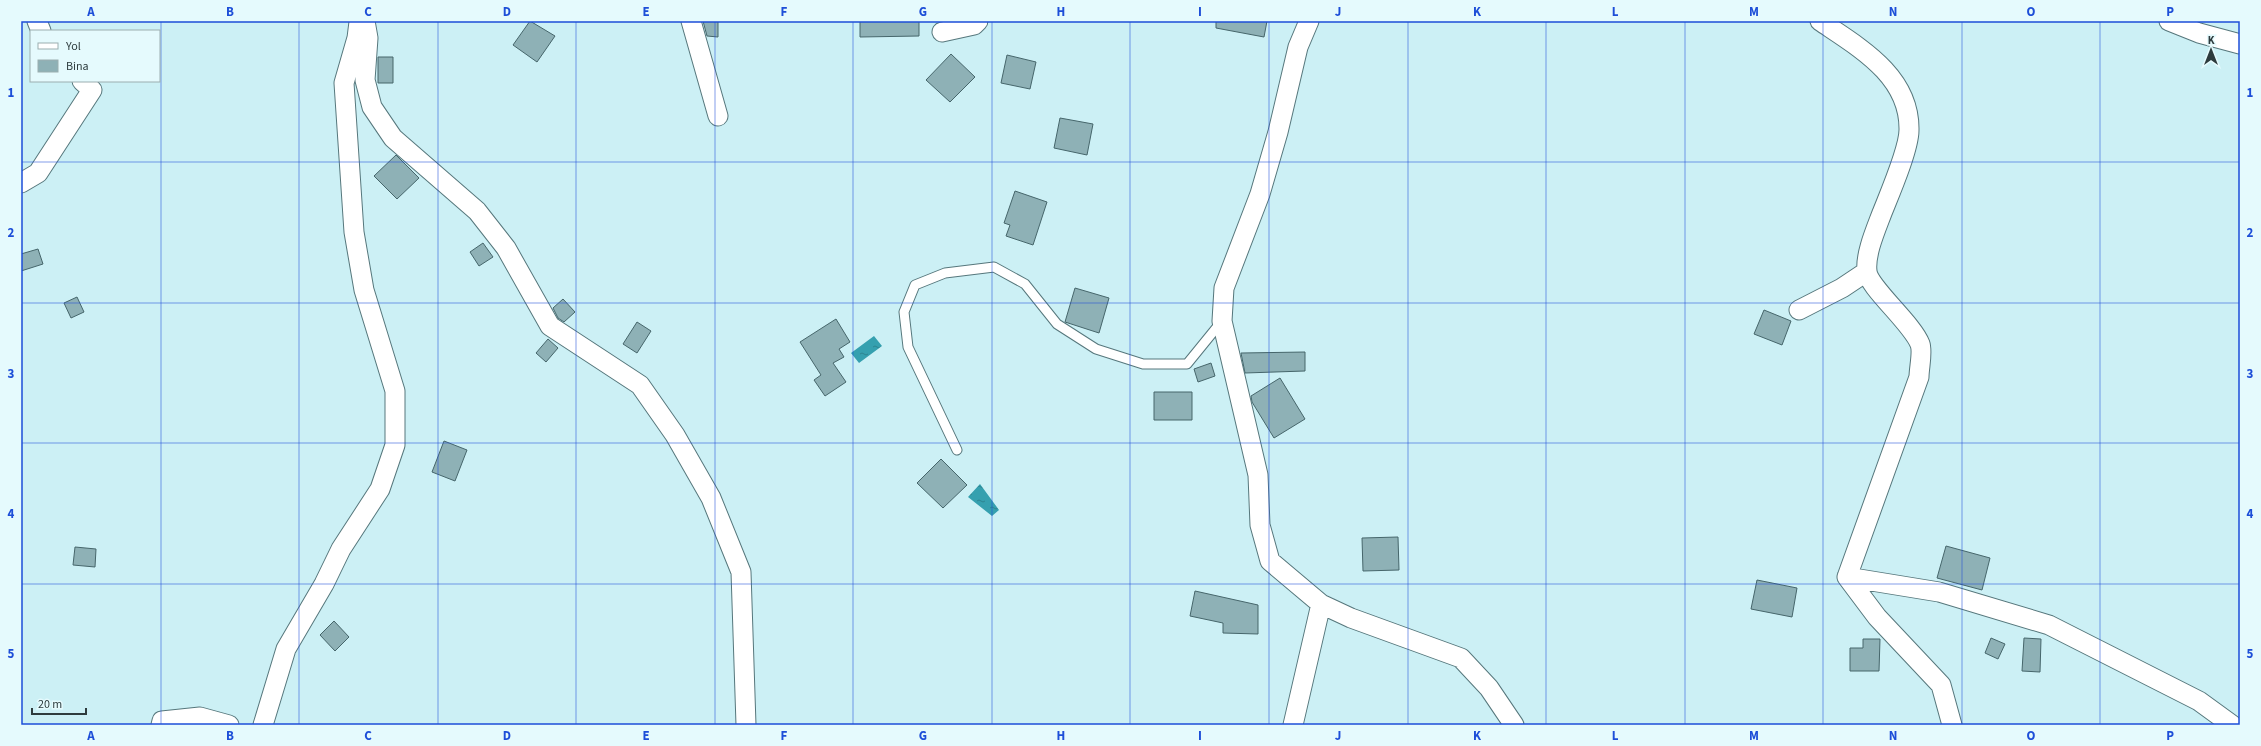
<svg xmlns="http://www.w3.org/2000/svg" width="2261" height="746" viewBox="0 0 2261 746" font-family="'Source Sans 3',sans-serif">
  <defs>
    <pattern id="water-ripples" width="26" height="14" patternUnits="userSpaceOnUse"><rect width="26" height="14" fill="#35a0af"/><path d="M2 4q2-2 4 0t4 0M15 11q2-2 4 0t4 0" fill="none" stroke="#2d8490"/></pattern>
  </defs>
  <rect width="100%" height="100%" fill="#ccf0f5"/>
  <path fill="url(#water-ripples)" d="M874 336 882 346 859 363 851 353Z
    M980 484 999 510 992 516 968 497Z"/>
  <path fill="#8eb1b6" stroke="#46666b" d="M530 21 555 36 537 62 513 45Z
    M703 21H718V37L707 36Z
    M860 21H919V36L860 37Z
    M1216 21H1267L1264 37 1216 28Z
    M951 54 975 77 950 102 926 80Z
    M1007 55 1036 62 1030 89 1001 83Z
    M378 57H393V83H378Z
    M1060 118 1093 124 1087 155 1054 148Z
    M396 155 419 178 397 199 374 176Z
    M1015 191 1047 202 1033 245 1006 236 1010 225 1004 223Z
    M483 243 493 257 479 266 470 252Z
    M38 249 43 264 21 271V254Z
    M1075 288 1109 298 1099 333 1065 322Z
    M77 297 84 312 71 318 64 303Z
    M563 299 575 312 564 322 558 318 553 308Z
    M1764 310 1791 321 1782 345 1754 334Z
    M836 319 850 342 839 349 844 357 833 363 846 382 825 396 814 380 821 375 800 342Z
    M637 322 651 331 637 353 623 344Z
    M548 339 558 348 546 362 536 353Z
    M1305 352V371L1245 373 1241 353Z
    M1211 363 1215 376 1198 382 1194 369Z
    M1280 378 1305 419 1274 438 1252 402 1251 396Z
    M1154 392H1192V420H1154Z
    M444 441 467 450 455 481 432 472Z
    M941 459 967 485 943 508 917 483Z
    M1398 537 1399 570 1363 571 1362 538Z
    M1946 546 1990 558 1982 590 1937 578Z
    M75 547 96 549 95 567 73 565Z
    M1757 580 1797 588 1792 617 1751 609Z
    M1195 591 1258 605V634L1223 633V623L1190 616Z
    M334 621 349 637 335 651 320 635Z
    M1991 638 2005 644 1998 659 1985 653Z
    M2024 638 2041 639 2040 672 2022 671Z
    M1863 639H1880L1879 671H1850V648H1863Z"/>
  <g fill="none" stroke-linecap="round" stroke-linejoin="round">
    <g stroke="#56777c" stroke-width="11">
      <path id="lane" d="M957 450 908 347 904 312 915 285 945 273 994 267 1025 284 1057 324 1096 349 1143 364H1187L1222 321"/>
    </g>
    <g stroke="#56777c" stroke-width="21">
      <path id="street" d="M37 21 41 31
        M365 21 368 38 365 80 372 107 393 138 477 211 506 248 550 326 640 385 675 435 711 498 741 572 746 725
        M691 21 718 116
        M1309 21 1298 47 1278 132 1260 194 1224 288 1222 321 1258 475 1260 525 1270 561 1321 604 1351 618 1461 658 1489 688 1514 725
        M1820 21C1860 48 1910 76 1909 130 1909 149 1890 193 1882 213 1876 229 1865 254 1867 271 1868 287 1912 323 1920 344 1923 352 1919 368 1919 377L1847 577 1939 592 2049 625 2199 701 2232 725
        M2169 21 2199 33 2240 44
        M942 32 974 25 978 21
        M21 183 38 173 92 90 82 81
        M1799 310 1842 288 1866 272
        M1847 577 1877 617 1941 685 1952 725
        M161 725 162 721 200 717 229 725
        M263 725 286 649 324 584 341 549 380 489 395 445V391L364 290 354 232 344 83 357 38 359 22
        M1293 725 1321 604"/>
    </g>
    <use href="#lane" stroke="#fff" stroke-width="9"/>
    <use href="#street" stroke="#fff" stroke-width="19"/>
  </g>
  <path fill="none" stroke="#1d4ed8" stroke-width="1" stroke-opacity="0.55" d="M161 21V725M299 21V725M438 21V725M576 21V725M715 21V725M853 21V725M992 21V725M1130 21V725M1269 21V725M1408 21V725M1546 21V725M1685 21V725M1823 21V725M1962 21V725M2100 21V725M21 162H2240M21 303H2240M21 443H2240M21 584H2240"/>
  <rect width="2261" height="746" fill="none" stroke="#e5fafd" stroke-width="44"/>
  <rect x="30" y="30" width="130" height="52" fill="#e5fafd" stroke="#9baeb0"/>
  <rect x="38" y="43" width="20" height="6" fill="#ffffff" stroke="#9baeb0"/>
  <text x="66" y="50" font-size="12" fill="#2d3b3d">Yol</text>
  <rect x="38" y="60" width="20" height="12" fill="#8eb1b6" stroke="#9baeb0"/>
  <text x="66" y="70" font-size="12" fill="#2d3b3d">Bina</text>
  <g transform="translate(2211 50)" stroke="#e5fafd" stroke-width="3" paint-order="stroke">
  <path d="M0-3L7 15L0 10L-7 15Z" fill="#2d3b3d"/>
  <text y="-6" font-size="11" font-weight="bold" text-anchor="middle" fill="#2d3b3d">K</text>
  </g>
  <path d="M32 708v6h54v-6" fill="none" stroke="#2d3b3d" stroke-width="2"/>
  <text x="38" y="708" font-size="12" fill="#2d3b3d" stroke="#e5fafd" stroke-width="3" paint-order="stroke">20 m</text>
  <rect x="22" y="22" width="2217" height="702" fill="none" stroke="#1d4ed8" stroke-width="1.5"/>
  <g font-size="13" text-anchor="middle" font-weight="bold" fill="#1d4ed8">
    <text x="91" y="16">A</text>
    <text x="230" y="16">B</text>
    <text x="368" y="16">C</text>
    <text x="507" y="16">D</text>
    <text x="646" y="16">E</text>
    <text x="784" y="16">F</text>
    <text x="923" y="16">G</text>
    <text x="1061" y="16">H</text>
    <text x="1200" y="16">I</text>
    <text x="1338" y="16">J</text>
    <text x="1477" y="16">K</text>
    <text x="1615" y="16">L</text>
    <text x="1754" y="16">M</text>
    <text x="1893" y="16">N</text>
    <text x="2031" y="16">O</text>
    <text x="2170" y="16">P</text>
    <text x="11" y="97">1</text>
    <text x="2250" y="97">1</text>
    <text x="11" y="237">2</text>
    <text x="2250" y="237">2</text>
    <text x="11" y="378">3</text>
    <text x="2250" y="378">3</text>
    <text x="11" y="518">4</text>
    <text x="2250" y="518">4</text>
    <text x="11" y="658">5</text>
    <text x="2250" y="658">5</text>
    <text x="91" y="740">A</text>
    <text x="230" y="740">B</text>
    <text x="368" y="740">C</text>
    <text x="507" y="740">D</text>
    <text x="646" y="740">E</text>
    <text x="784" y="740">F</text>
    <text x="923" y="740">G</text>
    <text x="1061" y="740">H</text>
    <text x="1200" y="740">I</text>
    <text x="1338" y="740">J</text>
    <text x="1477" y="740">K</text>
    <text x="1615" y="740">L</text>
    <text x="1754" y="740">M</text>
    <text x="1893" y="740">N</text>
    <text x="2031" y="740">O</text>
    <text x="2170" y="740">P</text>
  </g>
</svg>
